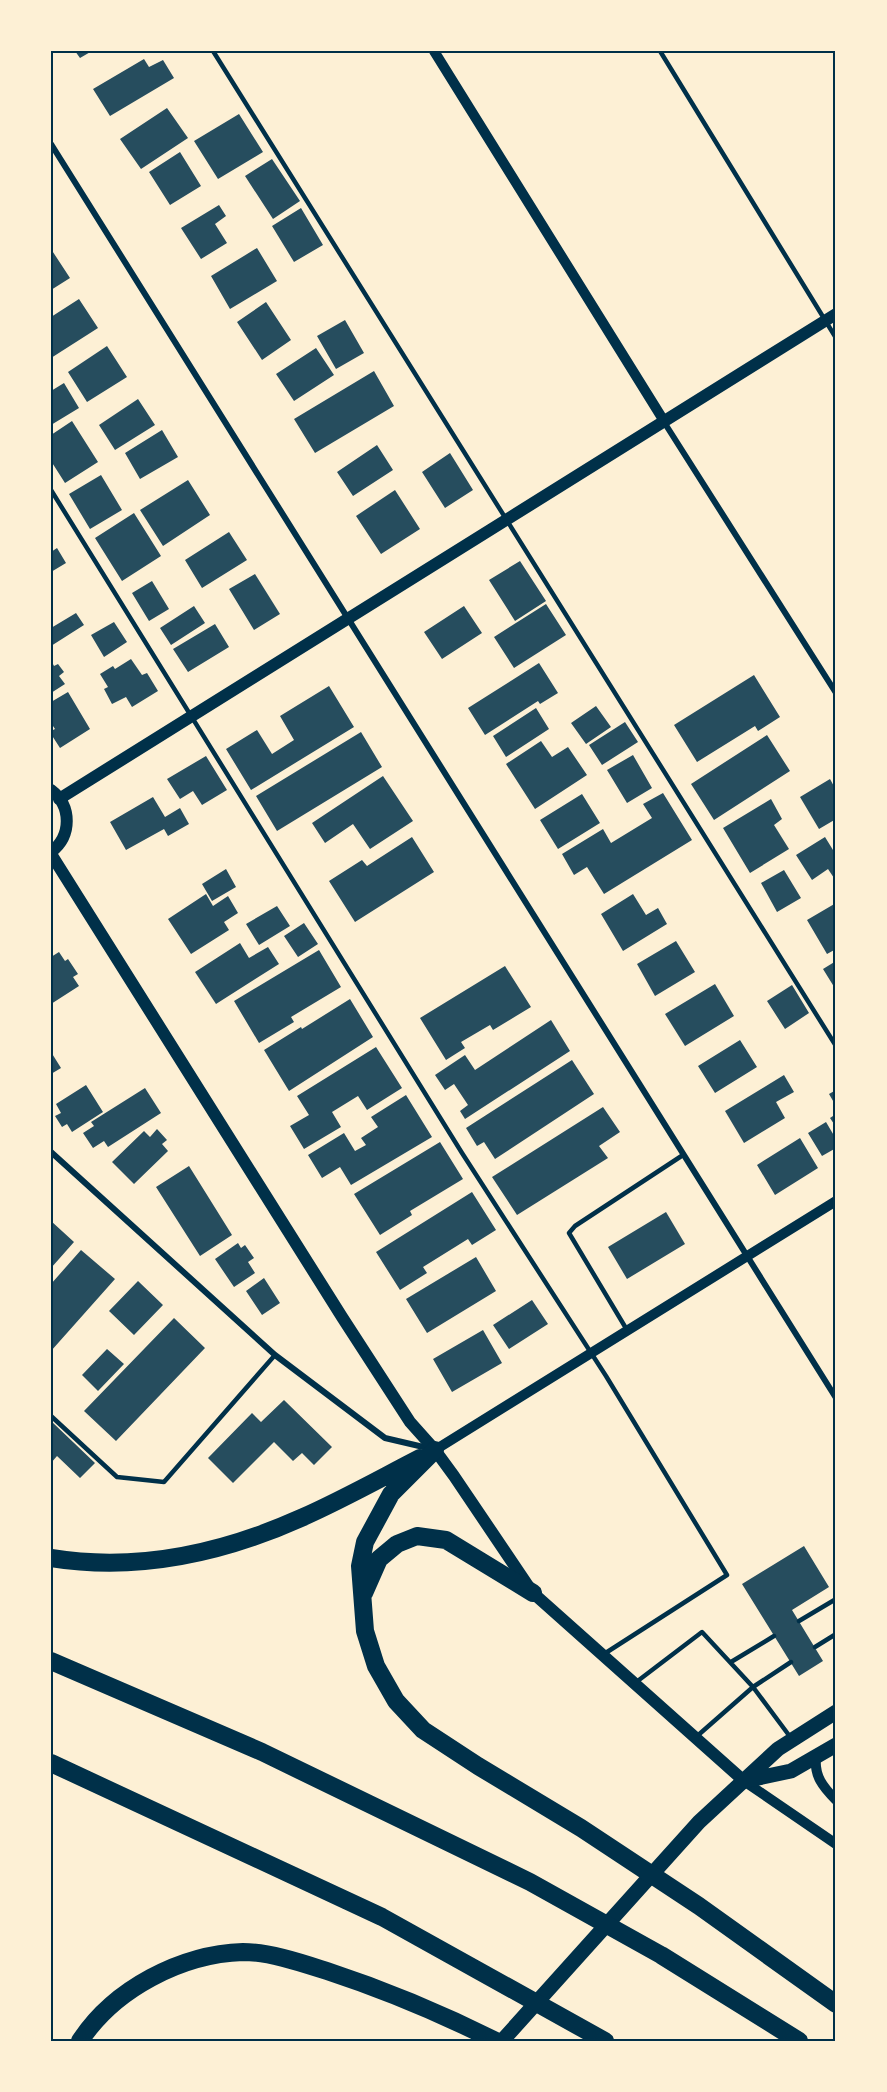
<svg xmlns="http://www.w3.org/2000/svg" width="887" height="2092" viewBox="0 0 887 2092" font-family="Signika,sans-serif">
  <rect width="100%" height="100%" fill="#fdf0d5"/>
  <path fill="#264d5e" d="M75 51H92L80 58Z
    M144 59 149 67 163 60 174 78 110 116 93 89Z
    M167 108 188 138 141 169 120 139Z
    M239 114 263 152 218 179 194 141Z
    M180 152 201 186 170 205 149 172Z
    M272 159 300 201 273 219 245 176Z
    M219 205 226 216 215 224 227 243 201 259 181 228Z
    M301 208 323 245 294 262 272 226Z
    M257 248 277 281 230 309 211 276Z
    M51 249 70 278 51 290Z
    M79 299 98 328 51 358V317Z
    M266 302 291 340 262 360 237 322Z
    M345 320 364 353 336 369 317 336Z
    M107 346 127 377 87 402 68 372Z
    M316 348 334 375 294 401 276 374Z
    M374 371 394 406 315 453 294 419Z
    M64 383 79 408 51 425V391Z
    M138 399 155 425 115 450 99 425Z
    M72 421 98 462 65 483 51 461V435Z
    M162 430 178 457 140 479 125 453Z
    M377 445 393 470 353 496 337 472Z
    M450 453 473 490 445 508 422 472Z
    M101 475 122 510 90 529 69 494Z
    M188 480 210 515 163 546 140 510Z
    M395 490 420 529 381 554 356 516Z
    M134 513 161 556 122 581 95 538Z
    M229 532 247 560 202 588 185 560Z
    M57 548 66 563 51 572V552Z
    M520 561 546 601 515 621 489 580Z
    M255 574 280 614 254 630 229 589Z
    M152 581 169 609 149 621 132 593Z
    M546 604 566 635 514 668 494 637Z
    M194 606 205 623 171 645 160 628Z
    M464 606 482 633 442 659 424 632Z
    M76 613 84 625 51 646V628Z
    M114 622 127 642 104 657 91 635Z
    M215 624 229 647 188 672 173 649Z
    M131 659 142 675 147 673 158 691 132 707 126 697 112 704 104 689 108 687 100 674 113 666 115 669Z
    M51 660 54 666 58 664 64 672 59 676 65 684 51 693Z
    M539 663 558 693 540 704 538 701 485 735 468 708Z
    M754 675 780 717 758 731 755 726 697 762 674 725Z
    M329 686 354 727 251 790 226 749 257 730 272 754 294 740 280 716Z
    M68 692 90 729 60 748 51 734V731L55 729 51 723V702Z
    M596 706 611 727 586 744 571 723Z
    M536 708 549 729 506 757 493 736Z
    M625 722 638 742 602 765 589 745Z
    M361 732 382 767 277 831 256 796Z
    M767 735 790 771 714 820 691 784Z
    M541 741 552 757 568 747 587 775 535 809 506 764Z
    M633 755 652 788 627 803 607 770Z
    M206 756 227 790 202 805 193 791 180 799 167 779Z
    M383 776 413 821 370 849 353 824 325 843 312 823Z
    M830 779 836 790V819L819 829 800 797Z
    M663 793 692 840 604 894 587 867 574 875 562 854 603 829 611 843 652 818 643 804Z
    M582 794 600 823 558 849 540 820Z
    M153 797 165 817 180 808 189 824 168 836 164 829 126 850 110 822Z
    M771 799 782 819 774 825 789 849 750 873 723 828Z
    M412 837 434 872 355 922 329 881 362 860 367 866Z
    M825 837 833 850 836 849V881L828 869 812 880 796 855Z
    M226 869 236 887 212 901 202 884Z
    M784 870 801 898 777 912 761 883Z
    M206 894 213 906 228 896 238 913 224 922 229 930 191 954 168 919Z
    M633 894 646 915 658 908 667 924 623 951 601 914Z
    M836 903V949L827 954 807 920Z
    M277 906 290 926 259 945 246 924Z
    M304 923 318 944 298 957 284 936Z
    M676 941 695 972 655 996 637 964Z
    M240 943 249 958 268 947 279 964 216 1004 195 972Z
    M319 950 341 987 291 1017 294 1022 259 1043 234 1001Z
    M59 952 65 961 68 959 78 974 73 977 79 986 51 1004V957Z
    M836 961V990L823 969Z
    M505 966 531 1007 493 1030 490 1025 461 1042 465 1048 446 1060 420 1018Z
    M715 984 734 1016 685 1046 665 1014Z
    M792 985 809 1013 785 1029 767 1001Z
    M350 999 373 1037 289 1091 264 1050 301 1027 302 1029Z
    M551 1020 570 1051 465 1119 460 1111 468 1105 454 1084 445 1090 435 1075 465 1055 475 1070Z
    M740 1040 757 1067 715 1093 698 1066Z
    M376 1047 402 1088 367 1110 358 1096 332 1112 341 1127 304 1149 290 1126 309 1115 297 1096Z
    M51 1052 61 1068 51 1074Z
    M572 1060 594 1094 495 1159 484 1142 477 1146 466 1128Z
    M784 1075 794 1092 776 1102 785 1118 744 1143 725 1111Z
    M86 1085 103 1112 72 1132 67 1124 62 1127 55 1116 61 1113 56 1104Z
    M145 1088 161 1113 108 1147 104 1141 93 1148 83 1133 94 1126 91 1122Z
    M836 1090V1106L829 1094Z
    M406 1095 432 1137 351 1185 340 1167 322 1178 308 1155 344 1133 355 1151 366 1145 361 1138 378 1127 371 1117Z
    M603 1107 620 1132 599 1146 608 1158 517 1215 492 1177Z
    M836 1114V1127L830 1118Z
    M826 1122 836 1139V1148L822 1156 808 1133Z
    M157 1129 167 1140 162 1144 168 1151 134 1184 112 1162 144 1131 150 1137Z
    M800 1138 818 1168 775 1195 757 1165Z
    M440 1142 463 1179 410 1211 412 1215 380 1235 354 1194Z
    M189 1166 232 1235 200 1256 156 1187Z
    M472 1192 496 1230 472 1245 468 1239 423 1267 427 1273 400 1290 376 1252Z
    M666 1212 685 1244 627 1279 608 1247Z
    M51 1221 74 1242 51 1268Z
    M238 1243 241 1248 245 1245 254 1258 248 1262 255 1273 234 1287 215 1259Z
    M81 1250 115 1279 51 1351V1284Z
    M476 1257 496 1291 427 1333 406 1299Z
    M264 1278 280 1303 262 1315 246 1291Z
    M138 1281 163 1305 134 1335 109 1311Z
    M532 1300 548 1324 509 1349 493 1325Z
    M174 1318 205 1348 116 1441 84 1411Z
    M483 1330 502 1363 452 1392 433 1359Z
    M107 1349 124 1364 98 1391 82 1375Z
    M284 1400 332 1447 314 1465 302 1453 293 1461 274 1442 233 1483 208 1458 252 1413 261 1422Z
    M51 1421 95 1463 80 1478 57 1456 51 1463Z
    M804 1546 829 1587 792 1610 823 1661 799 1676 742 1584Z"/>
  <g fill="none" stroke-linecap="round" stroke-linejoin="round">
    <path stroke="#003049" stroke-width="4.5" d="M213 51 836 1046
      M660 51 836 338
      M51 490 462 1153 606 1376 727 1575 604 1654
      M627 1330 569 1233 575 1226 683 1155
      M51 1416 117 1477 164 1482 275 1355
      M799 1621 836 1599
      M815 1647 836 1634
      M731 1662 774 1636
      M635 1683 702 1632 753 1687 696 1737
      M791 1738 753 1687 791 1662"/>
    <path stroke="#003049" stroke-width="6" d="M51 144 836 1398
      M664 422 836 693
      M51 1152 275 1355 385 1438 432 1449"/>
    <path stroke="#003049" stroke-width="10" d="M434 51 664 421
      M435 1450 836 1201
      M816 1757C814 1776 823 1787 836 1800
      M744 1781 836 1844"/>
    <path stroke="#003049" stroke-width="12" d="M51 790C72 806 72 836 51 852
      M59 799 836 314
      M51 854 342 1317 410 1422 435 1450 454 1476 533 1593 744 1781"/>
    <path stroke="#003049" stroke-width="15" d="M744 1781 791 1771 836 1745
      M502 2041 699 1822 778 1749 836 1712"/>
    <path stroke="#003049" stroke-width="18" d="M435 1450 391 1494 365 1542 360 1566 365 1631 376 1666 396 1701 423 1730 478 1766 581 1828 699 1906 836 2004
      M51 1558C137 1572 223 1553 301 1518 342 1500 381 1478 420 1458
      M364 1593 379 1559 397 1544 417 1536 446 1540 533 1593
      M51 1661 262 1752 530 1882 661 1955 799 2041
      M51 1763 382 1917 605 2041
      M80 2041C114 1989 181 1954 243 1952 270 1952 302 1963 327 1971 385 1990 442 2014 496 2041"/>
  </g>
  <rect width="887" height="2092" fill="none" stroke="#fdf0d5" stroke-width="105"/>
  <rect x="52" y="52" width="782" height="1988" fill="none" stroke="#003049" stroke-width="2"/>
</svg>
